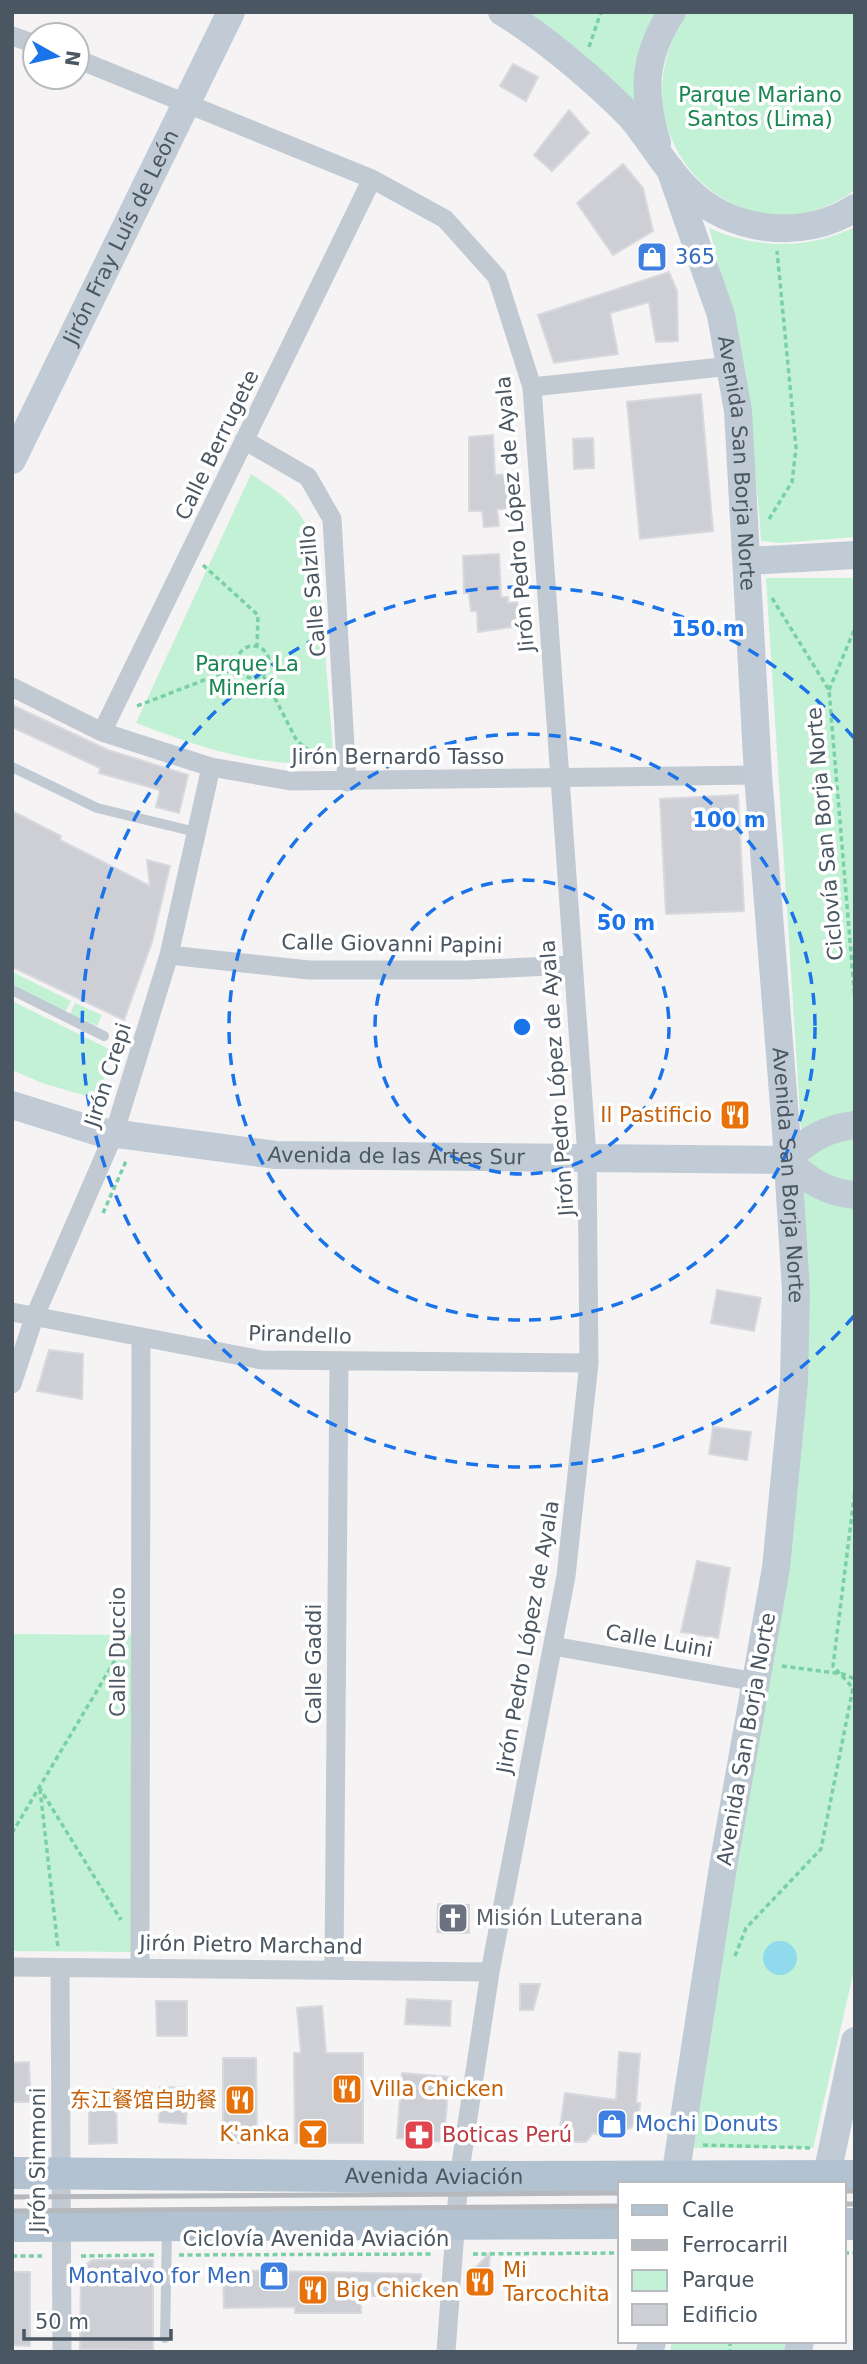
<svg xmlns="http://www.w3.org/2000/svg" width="867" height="2364" viewBox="0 0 867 2364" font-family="'DejaVu Sans','Noto Sans SC',sans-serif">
  <rect width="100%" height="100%" fill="#f5f3f3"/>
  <path fill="#c3f1d5" d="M527 12H658L635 76 634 102Z
    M688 12H855V190C742 273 604 135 688 12Z
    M855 227V537L780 543 761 541C754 433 738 332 709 228 757 249 807 250 855 227Z
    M251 474C287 497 303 509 317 551L334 763C259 768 205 749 136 723Z
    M766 578H855V1111L801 1130Z
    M13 972 71 1001 65 1012 12 986Z
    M12 1001 113 1051 97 1099 42 1083 12 1070Z
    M75 1003 102 1015 97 1026 70 1014Z
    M855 1139V1184L823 1175 808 1161 814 1150 838 1141Z
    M802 1191 855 1205V1966L813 2148H694L739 1851Z
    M12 1634 133 1635 131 1952 12 1951Z
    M672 2341H785L784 2352H670Z"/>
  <path fill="#90daee" d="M763 1958a17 17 0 1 1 34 0a17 17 0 1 1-34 0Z"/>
  <path fill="#cdcfd5" stroke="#d7d9de" stroke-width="2" d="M513 64 538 77 526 101 500 86Z
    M569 110 589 133 552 171 534 155Z
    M623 164 643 188 653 231 613 255 577 203Z
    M669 272 677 291 678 341 656 342 649 302 610 313 618 354 554 363 538 315Z
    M701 394 713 531 640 539 627 402Z
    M493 435 495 475 507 474 508 509H497L499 526 484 527 482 511H469V437Z
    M593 438 594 468 574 469 573 439Z
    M499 554 501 597H508V603L517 602 519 626 478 632 477 611H471L469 593H464L463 556Z
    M12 705 108 750 188 775 179 813 156 807 160 790 99 773 100 768 12 727Z
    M738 795 744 911 666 914 660 799Z
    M12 811 61 836 60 840 150 886 147 860 170 866 152 942 124 1020 12 967Z
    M717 1290 761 1298 754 1331 711 1323Z
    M49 1350 83 1354 82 1399 37 1391Z
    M713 1427 751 1432 747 1460 709 1454Z
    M697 1561 730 1568 718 1638 681 1632Z
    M438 1904 469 1905V1933L437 1932Z
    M520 1984H540L533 2010H520Z
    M407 1999 451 2001 450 2026 405 2024Z
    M156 2001H187V2036H157Z
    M322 2006 326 2053H363V2143H295L294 2053H301L297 2008Z
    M619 2052 640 2054 636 2103H640L639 2117 631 2128 605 2136 593 2133 586 2142H558L565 2093 616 2100Z
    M223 2058H256L257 2143H223Z
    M29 2062 31 2102H12V2063Z
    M402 2073 449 2077 444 2142 397 2138Z
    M160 2087 188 2088 186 2124 159 2122Z
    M116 2089 117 2143 89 2144V2090Z
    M490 2253 487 2296 471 2294 474 2269Z
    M92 2260H153V2350L80 2349 81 2269Z
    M223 2270 421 2274V2296H361V2313H295V2307L224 2308Z
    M12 2272H30V2346L12 2345Z"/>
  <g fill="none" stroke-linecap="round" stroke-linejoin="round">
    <path stroke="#7ad0a6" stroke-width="3.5" stroke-dasharray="5 3.5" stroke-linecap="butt" d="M589 47 601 12
      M769 519 792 482 796 448 777 251
      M203 565 258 615 257 647
      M772 598 829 690 855 1001
      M237 662a16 16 0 1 1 32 0a16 16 0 1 1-32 0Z
      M263 675 297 741 322 761
      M829 690 855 628
      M137 706 238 667
      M103 1213 127 1159
      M782 1666 843 1674 855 1679
      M39 1787 121 1920
      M40 1789 58 1948
      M12 1833 120 1652
      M735 1956 746 1928 821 1849 853 1688 833 1666 855 1490
      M703 2145 811 2148
      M844 2253H855
      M473 2254 620 2253
      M179 2255 434 2254
      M12 2256H42
      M81 2256 154 2255
      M730 2341V2352"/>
    <path stroke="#c1cad2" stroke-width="10" d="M12 767 97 808 196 832
      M12 990 104 1036
      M165 2338 167 2231"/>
    <path stroke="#c1cad2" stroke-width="19" d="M12 36 35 44
      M77 59 372 179 445 219 497 277 532 387 587 1156 589 1363 566 1576 490 1972 459 2177 446 2352
      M532 387 731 366
      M244 440 308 477 332 519 347 782
      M12 687 102 732 211 767 291 781 758 775
      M102 732 372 179
      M169 955 309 970H466L573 965
      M12 1312 262 1360 589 1363
      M12 1384 34 1318 114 1134 169 955 211 767
      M553 1646 756 1682
      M12 1967 490 1972
      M140 1967 141 1338
      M60 1968 62 2352
      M334 1969 339 1361"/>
    <g stroke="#c1cbd6" stroke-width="28">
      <path d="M502 12C543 36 598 83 631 117 651 140 665 168 687 189 730 233 803 241 855 208"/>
      <path d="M657 143C642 93 643 57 672 12"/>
      <path id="s1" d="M670 169 721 315 738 411 758 775 786 1131 796 1291 794 1382 776 1568 723 1867 674 2184"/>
      <path id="s2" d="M12 460 231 12"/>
      <path d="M747 561 855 555"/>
      <path id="s3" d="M12 1105 95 1131 276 1155 787 1160"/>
      <path d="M787 1160C806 1179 826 1193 855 1195"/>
      <path d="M787 1160C807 1140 826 1128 855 1125"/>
      <path d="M825 2184 855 2041"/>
      <path d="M650 2352 652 2341"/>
      <path d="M798 2352 800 2341"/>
    </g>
    <g stroke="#b3c2d1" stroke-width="32">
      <path id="s4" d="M12 2173 459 2177 855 2176"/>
      <path d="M844 2224H855"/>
      <path d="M12 2226 620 2223"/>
    </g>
    <path stroke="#b5b8bd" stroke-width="5" d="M844 2191H855
      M12 2197 620 2193
      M844 2204H855
      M12 2211 620 2206"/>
  </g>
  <g fill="none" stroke="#1a73e8" stroke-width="3.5" stroke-dasharray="12 9">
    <circle cx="522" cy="1027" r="147"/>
    <circle cx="522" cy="1027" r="293"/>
    <path d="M854 1316A440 440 0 1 1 854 738"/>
  </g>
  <defs>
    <g id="shop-square" transform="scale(1.575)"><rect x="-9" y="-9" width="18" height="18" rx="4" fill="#3f7fe0" stroke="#fff"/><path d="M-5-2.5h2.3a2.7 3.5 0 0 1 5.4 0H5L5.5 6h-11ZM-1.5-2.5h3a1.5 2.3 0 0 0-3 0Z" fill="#fff"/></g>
    <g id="restaurant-square" transform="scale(1.575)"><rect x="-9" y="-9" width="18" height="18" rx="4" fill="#e8710a" stroke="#fff"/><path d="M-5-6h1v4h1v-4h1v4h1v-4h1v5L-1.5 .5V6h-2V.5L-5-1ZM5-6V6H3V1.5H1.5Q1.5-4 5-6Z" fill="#fff"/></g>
    <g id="church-square" transform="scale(1.575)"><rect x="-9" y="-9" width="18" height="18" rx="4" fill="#6b7280" stroke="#fff"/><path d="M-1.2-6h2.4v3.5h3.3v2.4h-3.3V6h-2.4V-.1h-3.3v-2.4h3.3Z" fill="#fff"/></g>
    <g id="bar-square" transform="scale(1.575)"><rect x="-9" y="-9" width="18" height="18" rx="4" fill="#e8710a" stroke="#fff"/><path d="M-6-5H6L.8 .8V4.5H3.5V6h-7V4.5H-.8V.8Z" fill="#fff"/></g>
    <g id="pharmacy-square" transform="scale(1.575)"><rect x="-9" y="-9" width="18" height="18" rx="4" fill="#e0444e" stroke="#fff"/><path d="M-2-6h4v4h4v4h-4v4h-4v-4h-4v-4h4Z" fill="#fff"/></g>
  </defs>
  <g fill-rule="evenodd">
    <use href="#shop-square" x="652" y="257"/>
    <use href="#restaurant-square" x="735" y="1115"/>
    <use href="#church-square" x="453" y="1918"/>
    <use href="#restaurant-square" x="347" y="2089"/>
    <use href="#restaurant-square" x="240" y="2100"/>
    <use href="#shop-square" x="612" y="2124"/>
    <use href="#bar-square" x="313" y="2134"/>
    <use href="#pharmacy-square" x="419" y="2135"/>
    <use href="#shop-square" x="274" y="2276"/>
    <use href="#restaurant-square" x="480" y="2282"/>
    <use href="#restaurant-square" x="313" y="2290"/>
  </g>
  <g text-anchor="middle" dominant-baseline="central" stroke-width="7" stroke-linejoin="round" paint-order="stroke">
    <g font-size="21" fill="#17864f" stroke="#fff">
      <text x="760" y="95">Parque Mariano<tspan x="760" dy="24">Santos (Lima)</tspan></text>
      <text x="247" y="664">Parque La<tspan x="247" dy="24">Minería</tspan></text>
    </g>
    <g font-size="21" fill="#4a5661" stroke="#fff">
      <text stroke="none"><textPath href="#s2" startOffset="248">Jirón Fray Luís de León</textPath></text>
      <text transform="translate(217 445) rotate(-64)">Calle Berrugete</text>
      <text stroke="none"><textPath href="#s1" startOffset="304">Avenida San Borja Norte</textPath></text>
      <text transform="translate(515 514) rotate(-95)">Jirón Pedro López de Ayala</text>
      <text transform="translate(313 591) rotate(-95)">Calle Salzillo</text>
      <text x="398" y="757">Jirón Bernardo Tasso</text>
      <text transform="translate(825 834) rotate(-95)">Ciclovía San Borja Norte</text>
      <text transform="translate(392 944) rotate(1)">Calle Giovanni Papini</text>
      <text transform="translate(108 1075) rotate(-72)">Jirón Crepi</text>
      <text transform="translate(557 1078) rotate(-94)">Jirón Pedro López de Ayala</text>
      <text stroke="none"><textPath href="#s3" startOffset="390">Avenida de las Artes Sur</textPath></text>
      <text stroke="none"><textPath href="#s1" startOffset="1018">Avenida San Borja Norte</textPath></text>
      <text transform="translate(300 1335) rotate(2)">Pirandello</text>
      <text transform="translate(528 1637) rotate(-80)">Jirón Pedro López de Ayala</text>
      <text transform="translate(659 1641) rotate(10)">Calle Luini</text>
      <text transform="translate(118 1652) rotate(-90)">Calle Duccio</text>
      <text transform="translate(314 1664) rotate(-90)">Calle Gaddi</text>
      <text transform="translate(746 1739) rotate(-80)">Avenida San Borja Norte</text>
      <text transform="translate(251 1945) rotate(1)">Jirón Pietro Marchand</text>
      <text transform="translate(38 2160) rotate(-90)">Jirón Simmoni</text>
      <text stroke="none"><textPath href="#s4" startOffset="422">Avenida Aviación</textPath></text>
      <text x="316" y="2239">Ciclovía Avenida Aviación</text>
    </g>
    <g font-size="21" fill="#366cbe" stroke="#fff" text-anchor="start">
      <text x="675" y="257">365</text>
      <text x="635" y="2124">Mochi Donuts</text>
      <text x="251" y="2276" text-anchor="end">Montalvo for Men</text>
    </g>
    <g font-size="21" fill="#c56008" stroke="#fff" text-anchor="end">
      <text x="712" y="1115">Il Pastificio</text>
      <text x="370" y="2089" text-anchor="start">Villa Chicken</text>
      <text x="217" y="2100">东江餐馆自助餐</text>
      <text x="290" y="2134">K'anka</text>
      <text x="503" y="2270" text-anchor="start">Mi<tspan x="503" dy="24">Tarcochita</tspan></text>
      <text x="336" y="2290" text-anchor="start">Big Chicken</text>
    </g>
    <g font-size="21" fill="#5b616d" stroke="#fff" text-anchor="start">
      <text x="476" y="1918">Misión Luterana</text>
    </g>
    <g font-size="21" fill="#be3a42" stroke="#fff" text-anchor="start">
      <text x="442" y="2135">Boticas Perú</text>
    </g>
  </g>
  <circle cx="522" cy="1027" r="10" fill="#1a73e8" stroke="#fff" stroke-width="3.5"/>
  <g font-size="21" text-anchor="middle" font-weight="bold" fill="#1a73e8" stroke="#fff" stroke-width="7" stroke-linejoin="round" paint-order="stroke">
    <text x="708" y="636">150 m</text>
    <text x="729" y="827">100 m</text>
    <text x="626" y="930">50 m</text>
  </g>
  <rect width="867" height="2364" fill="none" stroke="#4a5661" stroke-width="28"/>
  <rect x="618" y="2182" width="228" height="161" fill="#ffffff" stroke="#b7bbc0" stroke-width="2"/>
  <rect x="632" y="2205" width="35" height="10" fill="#b3c2d1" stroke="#b7bbc0" stroke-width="2"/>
  <text x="682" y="2217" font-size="21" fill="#4a5661">Calle</text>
  <rect x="632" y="2240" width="35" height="10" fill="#b5b8bd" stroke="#b7bbc0" stroke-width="2"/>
  <text x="682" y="2252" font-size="21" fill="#4a5661">Ferrocarril</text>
  <rect x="632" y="2270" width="35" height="21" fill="#c3f1d5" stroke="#b7bbc0" stroke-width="2"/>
  <text x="682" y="2287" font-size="21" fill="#4a5661">Parque</text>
  <rect x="632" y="2304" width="35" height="21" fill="#cdcfd5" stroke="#b7bbc0" stroke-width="2"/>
  <text x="682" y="2322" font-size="21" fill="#4a5661">Edificio</text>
  <g transform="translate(56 56) rotate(98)"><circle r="33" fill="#ffffff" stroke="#b7bbc0" stroke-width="2"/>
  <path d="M0-5L12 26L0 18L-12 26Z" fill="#1a73e8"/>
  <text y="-10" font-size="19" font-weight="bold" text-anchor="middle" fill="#4a5661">N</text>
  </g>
  <path d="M24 2329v10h147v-10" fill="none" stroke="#4a5661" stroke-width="3.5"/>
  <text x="35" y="2329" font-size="21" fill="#4a5661" stroke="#ffffff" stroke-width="5" paint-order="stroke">50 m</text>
</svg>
